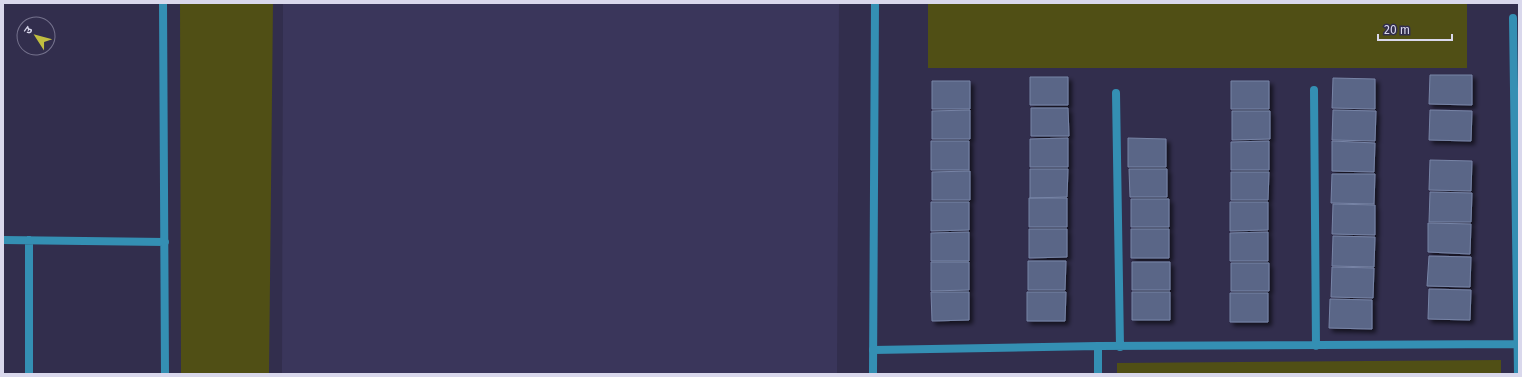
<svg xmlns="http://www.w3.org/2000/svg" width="1522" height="377" viewBox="0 0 1522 377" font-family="'Fira Sans','Noto Sans Devanagari',sans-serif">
  <defs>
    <filter id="shadow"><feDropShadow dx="3.5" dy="3.5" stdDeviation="2" flood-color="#0009"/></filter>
  </defs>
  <rect width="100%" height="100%" fill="#322e4d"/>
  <path fill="#3a365b" d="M283 3H839L837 374H282Z"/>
  <path fill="#504f15" d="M180 3H273L269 374H181Z
    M928 3H1467V68H928Z
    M1501 360V374H1117V363Z"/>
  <path fill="#5a6687" stroke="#7784a6" filter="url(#shadow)" d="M1430 75H1472V105L1429 104Z
    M1030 77H1068V105H1030Z
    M1333 78 1375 79V109L1332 108Z
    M932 81H970V109H932Z
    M1231 81H1269V109H1231Z
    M1031 108H1068L1069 136H1031Z
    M970 110V139H932V111Z
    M1333 110 1376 111 1375 141 1332 140Z
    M1430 110 1472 111 1471 141 1429 140Z
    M1232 111H1270V139L1232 140Z
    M1068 138V167H1030V139Z
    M1128 138 1166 139V167H1128Z
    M931 141H969V170H931Z
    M1269 141V170H1231V142Z
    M1332 141 1375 143 1374 172 1332 171Z
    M1430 160 1472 161 1471 191 1429 190Z
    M1030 169H1068L1067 197 1030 198Z
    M1129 169H1167V197H1130Z
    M970 171V200H932V172Z
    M1231 172H1269L1268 200H1231Z
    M1332 174H1375L1374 204 1331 203Z
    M1430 192 1472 193 1471 222H1429Z
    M1029 198H1067V227H1029Z
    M1131 199H1169V227H1131Z
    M931 202H969V230L931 231Z
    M1230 202H1268V230L1230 231Z
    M1333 204 1375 205V235L1332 234Z
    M1428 223 1471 224 1470 254 1428 252Z
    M1029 229H1067V257L1029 258Z
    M1131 229H1169V258H1131Z
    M969 232V261H931V233Z
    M1268 232V261H1230V233Z
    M1333 236 1375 237 1374 267 1332 266Z
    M1429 256 1471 257 1470 287 1427 286Z
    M1028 261H1066L1065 290H1028Z
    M931 262H969V290L931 291Z
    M1132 262H1170V290H1132Z
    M1231 263H1269V291H1231Z
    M1332 267 1374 268 1373 298 1331 297Z
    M1429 289 1471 290 1470 320 1428 319Z
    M931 292H969V320L932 321Z
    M1027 292H1066L1065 321H1027Z
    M1132 292H1170V320H1132Z
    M1230 293H1268V322H1230Z
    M1330 299 1372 300V329L1329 328Z"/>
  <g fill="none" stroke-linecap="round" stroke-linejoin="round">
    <path stroke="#348fb3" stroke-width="8" d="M163 3 165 374
      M3 240 165 242
      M29 240V374"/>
    <path stroke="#348fb3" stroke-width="8" d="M1513 18 1518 374
      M1314 90 1316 346
      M1116 93 1120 347
      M1098 346V374
      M873 350 1098 346 1517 344"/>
    <path stroke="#348fb3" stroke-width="8" d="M873 374 875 3"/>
  </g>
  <rect width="1522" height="377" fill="none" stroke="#d9d8ec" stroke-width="8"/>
  <g transform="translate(36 36) rotate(306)"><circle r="19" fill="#322e4d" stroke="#75728d"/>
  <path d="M0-3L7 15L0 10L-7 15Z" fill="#c1be40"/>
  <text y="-6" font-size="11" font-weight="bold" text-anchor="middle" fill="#d9d8ec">उ</text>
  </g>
  <path d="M1378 34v6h74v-6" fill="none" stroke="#d9d8ec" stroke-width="2"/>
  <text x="1384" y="34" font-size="12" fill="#d9d8ec" stroke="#322e4d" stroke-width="3" paint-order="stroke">20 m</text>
</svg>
